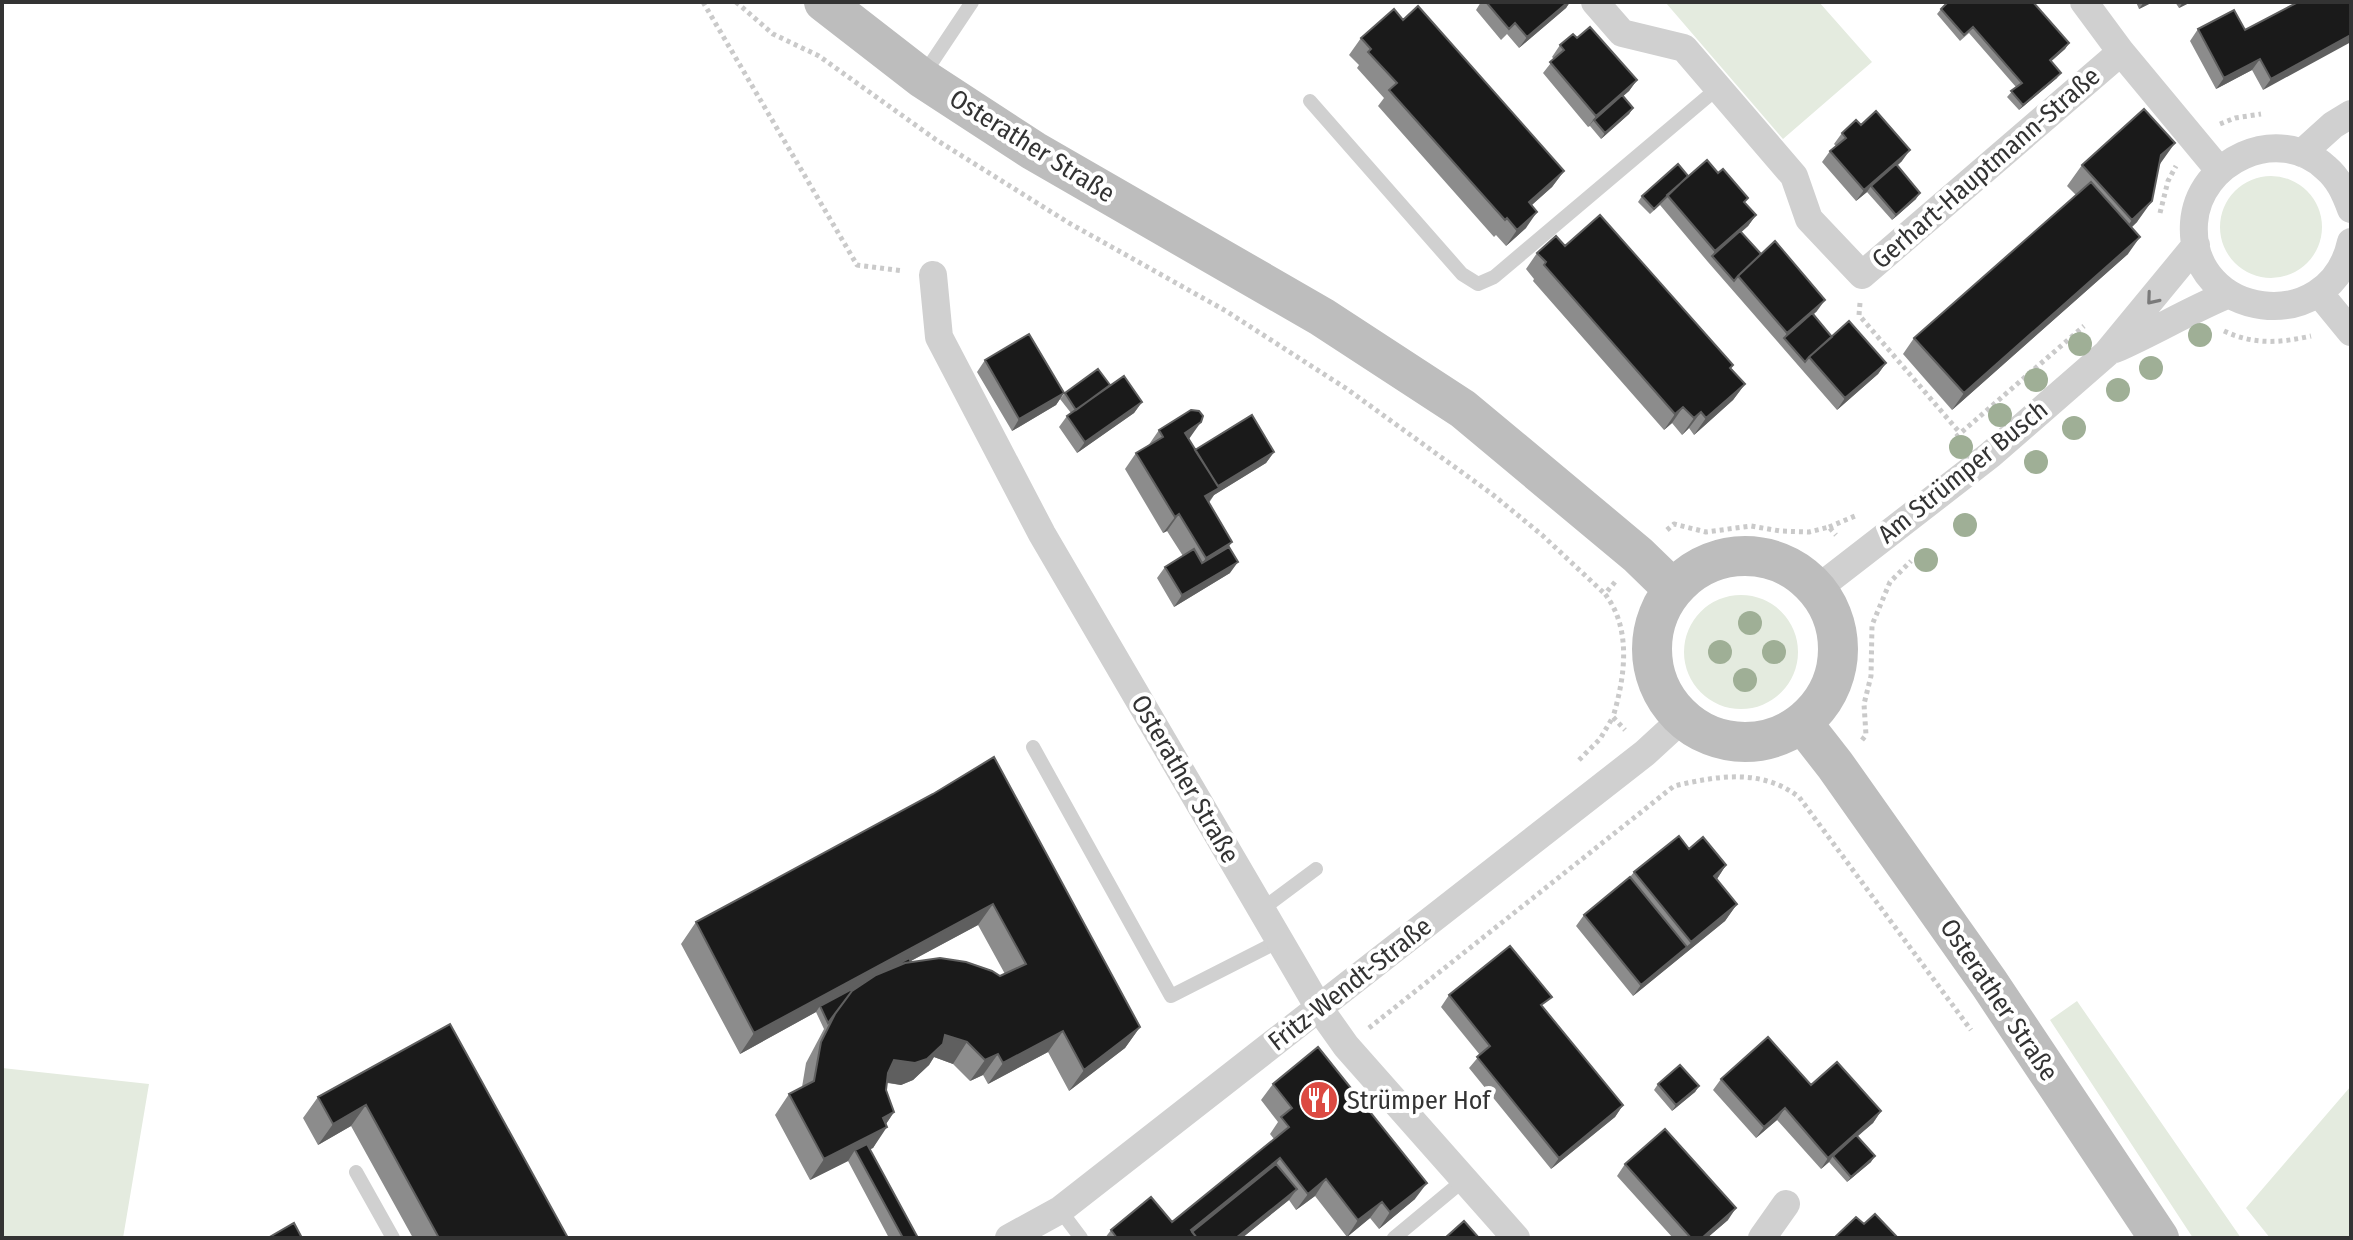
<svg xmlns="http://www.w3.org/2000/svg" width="2353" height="1240" viewBox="0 0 2353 1240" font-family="'Fira Sans Condensed',sans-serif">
  <rect width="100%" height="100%" fill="#fff"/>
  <path fill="#e4ebdf" d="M1819 2 1872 62 1783 139 1666 3Z
    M2220 227a51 51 0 1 1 102 0a51 51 0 1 1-102 0Z
    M1684 652a57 57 0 1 1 114 0a57 57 0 1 1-114 0Z
    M2077 1001 2241 1238H2193L2050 1020Z
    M2 1068 149 1084 123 1238H2Z
    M2351 1086V1238H2270L2246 1208Z"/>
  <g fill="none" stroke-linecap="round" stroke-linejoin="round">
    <path stroke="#cacaca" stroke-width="5" stroke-dasharray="4 4" stroke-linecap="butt" d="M703 2 857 265 903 271
      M736 2 773 34 819 56 935 139 1069 223 1226 311 1347 389 1492 494 1542 535 1605 594
      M2220 124 2235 118 2261 114
      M2160 213 2168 181 2176 166
      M1860 303 1859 315 1960 433
      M2224 331C2254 345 2280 343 2311 336
      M1956 437 2084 326
      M1829 527 1855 516
      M1667 530 1674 524 1706 532 1751 526 1780 531 1809 532 1829 527 1836 535
      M1615 582 1605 594C1632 629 1625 677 1613 717L1625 730
      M1862 740 1866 735 1864 704 1871 676 1872 625 1890 582 1911 561
      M1579 760 1600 739 1613 717
      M1369 1028 1674 786C1717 776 1761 768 1799 797L1971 1030"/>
    <path stroke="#d0d0d0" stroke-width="14" d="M922 77 972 2
      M1310 101 1462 274 1478 284 1494 277 1719 87
      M1033 747 1171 996 1279 941
      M1261 910 1316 869
      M356 1172 393 1238
      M1060 1210 1081 1238
      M1394 1238 1465 1179"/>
    <path stroke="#d0d0d0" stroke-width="28" d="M1595 2 1622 33 1684 48 1794 176 1809 219 1862 275 2121 52
      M2084 2 2121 52 2219 170
      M2302 153 2333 125 2351 114
      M2351 209C2345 193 2339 179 2326 168 2278 123 2198 161 2194 223 2188 320 2330 339 2351 242
      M933 275 939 337 1042 534 1319 1008 1346 1046 1516 1238
      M2319 293 2351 332
      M2115 349C2154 332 2190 310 2229 294
      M1817 589 1990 455 2107 353 2196 245
      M1009 1238 1060 1210 1645 753 1682 719
      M1762 1238 1786 1204"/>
    <path stroke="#bdbdbd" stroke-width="40" d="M824 2 922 78 1034 151 1322 317 1463 409 1638 555 1673 589
      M1652 649a93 93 0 1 1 186 0a93 93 0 1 1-186 0Z
      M1803 724 1835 765 1989 983 2159 1238"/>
  </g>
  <g fill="#9faf96">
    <circle cx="2200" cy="335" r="12"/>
    <circle cx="2080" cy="344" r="12"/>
    <circle cx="2151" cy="368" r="12"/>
    <circle cx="2036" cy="380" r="12"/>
    <circle cx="2118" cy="390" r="12"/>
    <circle cx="2000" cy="415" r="12"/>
    <circle cx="2074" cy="428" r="12"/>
    <circle cx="1961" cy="447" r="12"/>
    <circle cx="2036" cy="462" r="12"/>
    <circle cx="1965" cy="525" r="12"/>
    <circle cx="1926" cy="560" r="12"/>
    <circle cx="1750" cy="623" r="12"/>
    <circle cx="1720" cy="652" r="12"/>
    <circle cx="1774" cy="652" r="12"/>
    <circle cx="1745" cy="680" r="12"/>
  </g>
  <path fill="#8c8c8c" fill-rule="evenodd" d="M1481 2H1570L1566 8 1519 48 1507 34 1501 40 1476 10Z
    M1943 2H2033L2069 43 2065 49 2051 61 2057 78 2019 110 2007 97 2016 87 1969 33 1960 41 1937 14 1945 4Z
    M2136 2H2153L2139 9Z
    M2175 2H2191L2179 8Z
    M2351 2 2263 90 2252 70 2216 89 2190 41 2198 29 2245 30Z
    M1403 20 1564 171 1552 187 1532 205 1526 228 1506 246 1496 235 1494 237 1378 106 1384 98 1357 68 1359 65 1349 55 1361 38Z
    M1577 38 1637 80 1629 91 1623 96 1633 108 1629 114 1601 139 1590 126 1588 127 1543 73 1554 59 1552 57 1560 45Z
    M1842 133 1902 161 1897 166 1916 199 1892 220 1867 192 1856 201 1822 162 1830 151 1836 146 1834 144Z
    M2082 165H2159L2137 222 2131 228 2128 254 1952 410 1903 354 1914 338 2076 195 2067 186Z
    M1688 176 1745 203 1756 215 1748 226 1741 232 1817 311 1814 314 1832 337 1886 363 1878 374 1837 410 1708 262 1660 205 1650 214 1638 202 1642 196Z
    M1565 246 1733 365 1731 368 1745 384 1733 400 1694 435 1689 428 1682 435 1672 423 1664 430 1533 281 1534 279 1526 269 1537 253Z
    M985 360 1064 393 1056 405 1012 431 977 372Z
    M1110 385 1142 402 1134 413 1077 453 1059 427 1067 416 1071 413 1060 399 1065 393Z
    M1159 430 1189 439 1195 450 1274 452 1266 463 1214 495 1209 503 1229 547 1230 573 1174 607 1157 578 1165 567 1183 556 1167 531 1163 533 1125 469 1136 453 1148 446Z
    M933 794 1140 1027 1125 1048 1069 1091 1048 1052 988 1084 983 1075 970 1081 953 1064 934 1057 929 1065 913 1080 901 1085 887 1083 886 1090 894 1112 886 1124 873 1148 870 1149 918 1238H889L848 1161 810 1180 775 1115 789 1094 802 1087 806 1063 824 1029 816 1012 740 1054 681 944 696 922ZM978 925 1005 974 1000 976 911 962V961Z
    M1689 849 1726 865 1717 879 1737 904 1725 921 1633 996 1576 926 1584 915 1630 877 1634 872Z
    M1449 995 1544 1008 1623 1105 1615 1117 1551 1169 1469 1068 1480 1055 1441 1007Z
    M450 1024 568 1238H413L351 1126 318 1145 303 1118 318 1097Z
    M1721 1079 1811 1085 1881 1111 1873 1123 1857 1136 1871 1162 1847 1182 1829 1162 1821 1169 1777 1120 1756 1138 1713 1090Z
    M1273 1084 1415 1199 1379 1229 1370 1218 1347 1237 1315 1196 1296 1210 1289 1200 1242 1238H1105L1111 1230 1172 1222 1274 1139 1270 1134 1278 1122 1261 1100Z
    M1658 1084 1699 1086 1695 1092 1672 1111 1654 1090Z
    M1625 1164 1728 1220 1707 1238H1673L1617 1176Z"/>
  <path fill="#5f5f5f" d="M1568 2H1570L1566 8 1519 48 1527 37Z
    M2144 2H2153L2139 9Z
    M2183 2H2191L2179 8Z
    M2351 35V42L2263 90 2271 79Z
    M2069 43 2065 49 2046 66 2050 60Z
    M2260 59 2252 70 2216 89 2224 78Z
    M2061 73 2057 78 2019 110 2023 105Z
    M1637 80 1629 91 1595 121 1594 120 1588 127 1596 116Z
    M1633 108 1629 114 1601 139 1605 133Z
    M2175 143 2160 164 2146 176 2161 155Z
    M1910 150 1902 161 1872 187 1871 186 1867 192 1856 201 1864 190Z
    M1564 171 1552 187 1517 218 1529 202Z
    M1920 193 1916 199 1892 220 1896 215Z
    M2152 201 2137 222 2117 241 2132 220Z
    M1537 212 1526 228 1506 246 1517 230Z
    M1756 215 1748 226 1713 258 1712 256 1715 251Z
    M2140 237 2128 254 1952 410 1964 393Z
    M1825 300 1817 311 1785 339 1784 338 1787 333Z
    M1886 363 1878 374 1837 410 1845 398Z
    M1745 384 1733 400 1694 435 1706 418Z
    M1064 393 1056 405 1012 431 1019 419Z
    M1142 402 1134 413 1077 453 1085 442Z
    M1683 407 1672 423 1664 430 1675 414Z
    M1701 412 1689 428 1682 435 1694 418Z
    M1201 422 1189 439 1173 449 1185 433Z
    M1274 452 1266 463 1214 495 1207 504 1205 496 1212 489Z
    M1179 514 1167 531 1163 533 1175 517Z
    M1232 542 1221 558 1194 574 1206 558Z
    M1238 562 1230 573 1174 607 1182 595Z
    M1726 865 1715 882 1714 876Z
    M993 904 978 925 821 1009 820 1006 816 1012 740 1054 754 1033Z
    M1737 904 1725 921 1633 996 1641 985Z
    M1140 1027 1125 1048 1069 1091 1084 1070Z
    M1063 1031 1048 1052 988 1084 1003 1063Z
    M945 1035 967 1042 953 1064 934 1057 929 1065 913 1080 901 1085 879 1081 894 1060Z
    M998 1054 983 1075 970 1081 985 1060Z
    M1699 1086 1695 1092 1672 1111 1676 1105Z
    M366 1105 351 1126 318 1145 333 1124Z
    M1623 1105 1615 1117 1551 1169 1559 1158Z
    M1785 1108 1777 1120 1756 1138 1764 1127Z
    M1881 1111 1873 1123 1834 1157 1833 1156 1829 1162 1821 1169 1828 1158Z
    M894 1112 882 1130 887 1127 873 1148 858 1155 855 1150 848 1161 810 1180 824 1159 883 1118Z
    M1875 1156 1871 1162 1847 1182 1851 1177Z
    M1280 1158 1269 1175 1190 1238 1191 1230Z
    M1326 1179 1315 1196 1296 1210 1308 1194Z
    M1427 1183 1415 1199 1379 1229 1390 1212Z
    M1297 1189 1289 1200 1242 1238H1236Z
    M1382 1202 1370 1218 1347 1237 1358 1220Z
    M1736 1208 1728 1220 1707 1238H1702Z"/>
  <path fill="#1a1a1a" stroke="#5f5f5f" stroke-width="2" d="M1486 2H1568L1527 37 1515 23 1509 29Z
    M1948 2H2033L2069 43 2050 60 2061 73 2023 105 2011 91 2022 83 1973 27 1964 35 1941 9Z
    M2298 2H2351V35L2271 79 2260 59 2224 78 2198 29 2234 10 2245 30Z
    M1418 6 1564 171 1529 202 1537 212 1517 230 1507 218 1505 220 1389 90 1397 83 1368 52 1371 49 1361 38 1394 9 1403 20Z
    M1590 27 1637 80 1596 116 1550 62 1564 50 1560 45 1573 34 1577 38Z
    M1622 95 1633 108 1605 133 1594 120Z
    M2144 109 2175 143 2161 155 2152 201 2132 220 2082 165Z
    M1876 111 1910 150 1864 190 1830 151 1846 138 1842 133 1856 120 1861 125Z
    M1707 160 1718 173 1723 169 1748 198 1744 202 1756 215 1715 251 1667 195Z
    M1678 164 1688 176 1654 209 1642 196Z
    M1896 164 1920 193 1896 215 1871 186Z
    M2091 182 2140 237 1964 393 1914 338Z
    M1600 215 1733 365 1730 368 1745 384 1706 418 1701 412 1694 418 1683 407 1675 414 1544 265 1546 262 1537 253 1556 236 1565 246Z
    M1740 231 1761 254 1738 276 1734 281 1712 256Z
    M1775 241 1825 300 1787 333 1738 276Z
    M1812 313 1832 337 1809 357 1805 362 1784 338Z
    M1849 321 1886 363 1845 398 1809 357Z
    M1029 334 1064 393 1019 419 985 360Z
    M1098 369 1110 385 1076 410 1065 393Z
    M1124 376 1142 402 1085 442 1067 416Z
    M1191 410 1199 411 1203 416 1201 422 1185 433 1219 488 1205 496 1232 542 1206 558 1179 514 1175 517 1136 453 1163 437 1159 430Z
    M1252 415 1274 452 1218 486 1195 450Z
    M1229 547 1238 562 1182 595 1165 567 1194 549 1202 563Z
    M994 757 1140 1027 1084 1070 1063 1031 1003 1063 998 1054 985 1060 967 1042 945 1035 943 1044 927 1059 915 1063 894 1060 888 1073 886 1090 894 1112 883 1118 887 1127 824 1159 789 1094 814 1081 821 1042 835 1014 852 991 876 975 905 963 940 958 966 962 992 971 1000 976 1026 964 993 904 754 1033 696 922 933 794Z
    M1679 836 1689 849 1703 837 1726 865 1714 876 1737 904 1691 942 1634 872Z
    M1630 877 1687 947 1641 985 1584 915Z
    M1510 946 1552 997 1541 1005 1623 1105 1559 1158 1477 1057 1490 1046 1449 995Z
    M909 958 911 962 905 963 887 970Z
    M863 983 852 991 828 1023 820 1006Z
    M450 1024 568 1238H439L366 1105 333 1124 318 1097Z
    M1768 1037 1811 1085 1837 1062 1881 1111 1828 1158 1785 1108 1764 1127 1721 1079Z
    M1318 1047 1427 1183 1390 1212 1382 1202 1358 1220 1326 1179 1308 1194 1280 1158 1191 1230 1197 1238H1117L1111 1230 1151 1197 1172 1222 1289 1127 1281 1117 1292 1108 1273 1084Z
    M1680 1065 1699 1086 1676 1105 1658 1084Z
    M1665 1129 1736 1208 1702 1238H1691L1625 1164Z
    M1856 1135 1875 1156 1851 1177 1833 1156Z
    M867 1144 918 1238H903L855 1150Z
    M1276 1164 1297 1189 1236 1238H1197L1192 1232Z
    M1875 1214 1898 1238H1834L1856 1217 1864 1224Z
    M1464 1221 1479 1238H1445Z
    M294 1223 302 1238H268Z"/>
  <defs><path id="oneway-chevron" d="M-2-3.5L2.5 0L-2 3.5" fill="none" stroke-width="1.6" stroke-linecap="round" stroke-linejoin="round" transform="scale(2)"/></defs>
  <use stroke="#7a7a7a" href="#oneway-chevron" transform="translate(2152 299) rotate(130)"/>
  <defs>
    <g id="restaurant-disc" transform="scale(2)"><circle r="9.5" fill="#dc4a42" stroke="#fff"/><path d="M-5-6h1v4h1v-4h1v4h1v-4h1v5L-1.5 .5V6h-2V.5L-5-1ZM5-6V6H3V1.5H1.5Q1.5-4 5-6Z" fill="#fff"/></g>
  </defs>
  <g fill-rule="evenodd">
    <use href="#restaurant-disc" x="1319" y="1100"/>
  </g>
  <g text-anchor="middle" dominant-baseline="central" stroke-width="8" stroke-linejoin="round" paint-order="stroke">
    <g font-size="26" fill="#333" stroke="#fff">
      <text transform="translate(1032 146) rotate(32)">Osterather Straße</text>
      <text transform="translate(1986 168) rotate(-41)">Gerhart-Hauptmann-Straße</text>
      <text transform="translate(1963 472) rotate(-39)">Am Strümper Busch</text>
      <text transform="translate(1185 779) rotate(60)">Osterather Straße</text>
      <text transform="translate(1350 984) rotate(-38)">Fritz-Wendt-Straße</text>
      <text transform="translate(1999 1000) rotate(56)">Osterather Straße</text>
    </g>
    <g font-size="26" fill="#333" stroke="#fff" text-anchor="start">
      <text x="1347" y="1100">Strümper Hof</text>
    </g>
  </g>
  <rect width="2353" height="1240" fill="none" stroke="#333333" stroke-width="8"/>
</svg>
